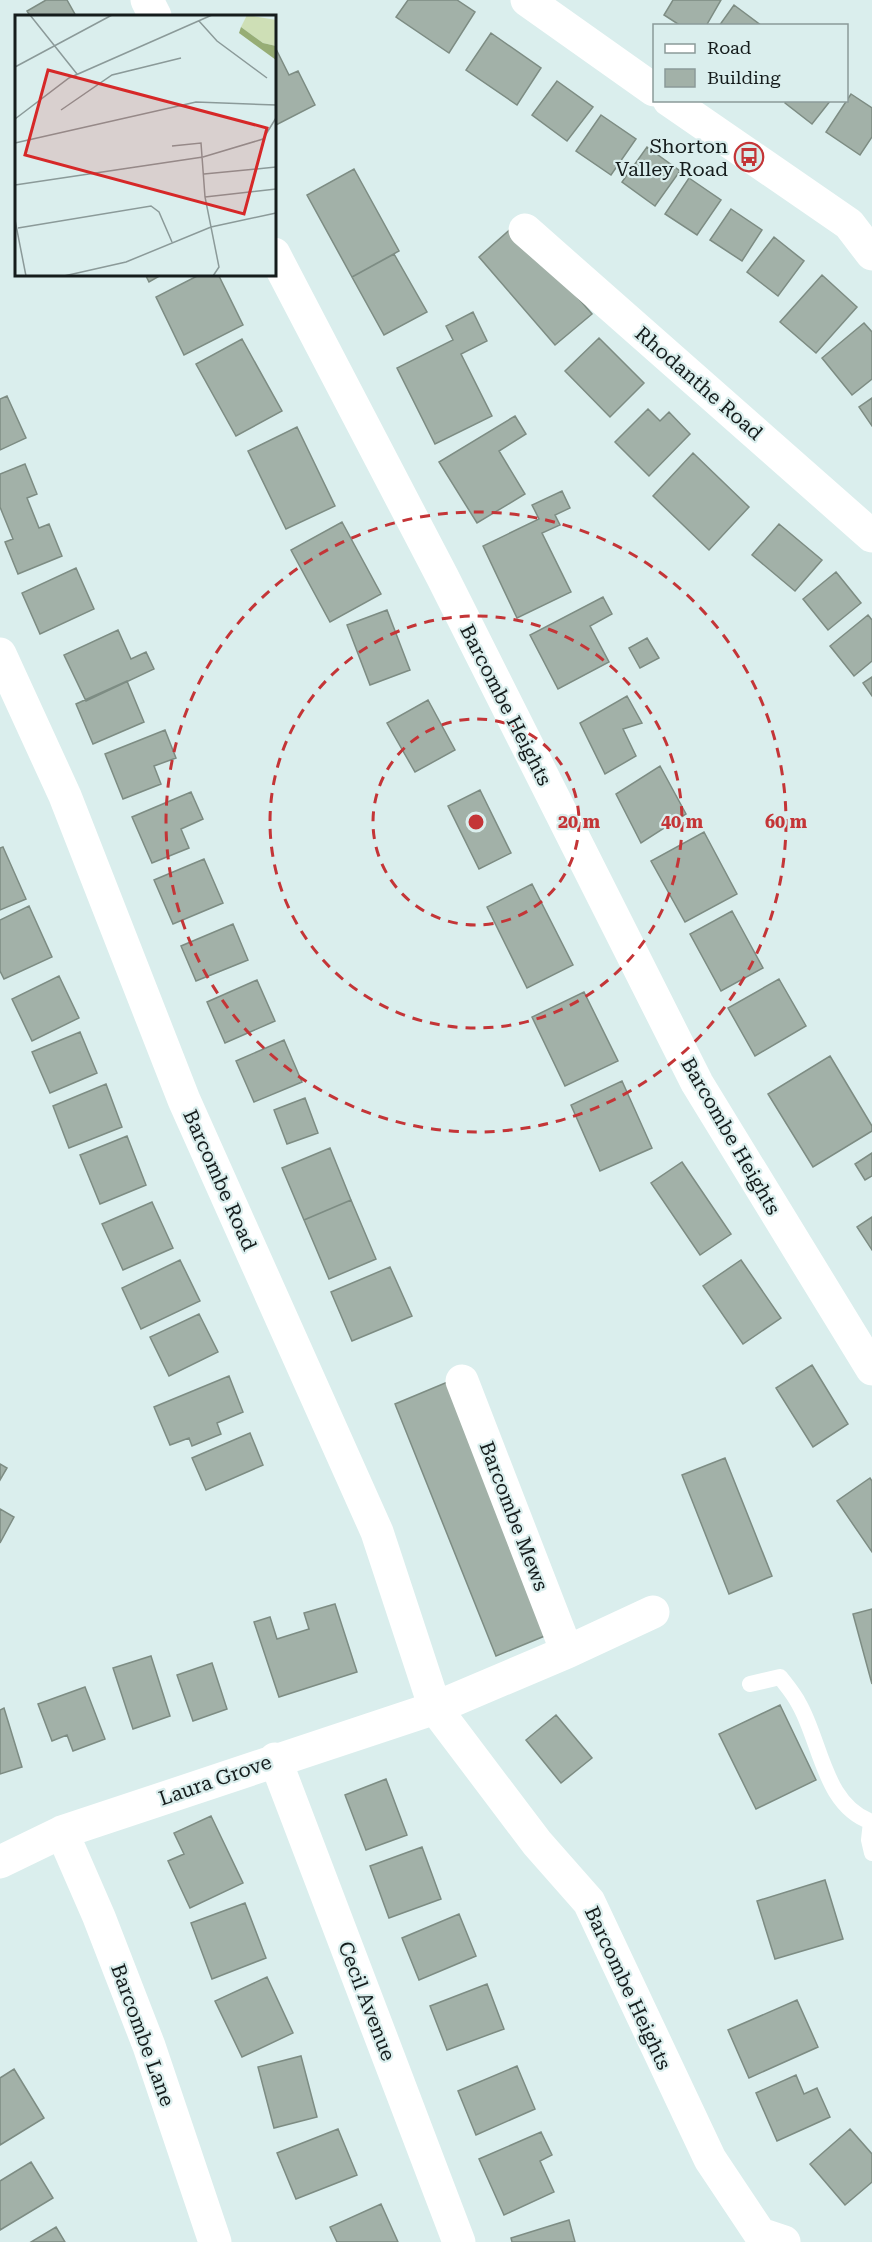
<svg xmlns="http://www.w3.org/2000/svg" width="872" height="2242" viewBox="0 0 872 2242" font-family="'Roboto Serif',serif">
  <rect width="100%" height="100%" fill="#daeeed"/>
  <path fill="#a2b1a8" stroke="#7d8c83" stroke-width="1.5" d="M46 0H67L76 16H30L27 11Z
    M408 0H457L475 12 449 53 396 17Z
    M673 0H721L706 26H681L664 15Z
    M734 5 762 26H719Z
    M491 33 541 68 517 105 466 70Z
    M274 45 289 75 298 71 315 105 274 126Z
    M557 81 593 107 567 141 532 115Z
    M851 94 872 108V137L860 155 826 132Z
    M786 100H831L812 124 785 103Z
    M601 115 636 139 611 175 576 151Z
    M647 147 680 171 655 206 622 182Z
    M354 169 399 251 352 277 307 195Z
    M689 178 721 200 697 235 665 214Z
    M731 209 762 230 742 261 710 240Z
    M515 225 592 314 555 345 479 257Z
    M774 237 804 261 778 296 747 272Z
    M394 254 427 312 384 335 352 277Z
    M145 274H163L149 282Z
    M201 274H218L243 325 184 355 156 297Z
    M822 275 857 307 816 353 780 322Z
    M473 312 487 341 461 354 492 416 435 444 397 368 453 340 446 326Z
    M864 323 872 332V379L852 395 822 358Z
    M599 338 644 383 610 417 565 371Z
    M242 339 282 411 236 436 196 364Z
    M7 396 26 438 0 450V399Z
    M872 398V426L859 407Z
    M648 409 660 421 669 412 690 434 649 476 615 442Z
    M515 416 526 434 499 451 525 494 477 523 439 462Z
    M297 427 335 506 286 529 248 451Z
    M693 453 749 507 709 550 653 496Z
    M25 464 37 494 27 498 39 528 49 524 62 556 18 574 5 542 13 539 0 507V474Z
    M562 491 570 508 555 515 560 525 542 533 571 592 517 618 483 546 539 519 532 505Z
    M342 522 381 594 330 622 291 550Z
    M779 524 822 560 795 591 752 555Z
    M76 568 94 609 40 634 22 593Z
    M836 572 861 603 828 630 803 599Z
    M603 597 612 614 590 626 609 662 558 689 530 635Z
    M387 610 410 670 370 685 347 625Z
    M868 615 872 620V661L854 676 830 646Z
    M118 630 131 659 146 652 154 669 86 701 64 655Z
    M647 638 659 658 640 668 629 648Z
    M872 677V696L863 683Z
    M127 681 144 722 93 744 76 704Z
    M627 696 642 723 623 729 636 756 605 774 580 723Z
    M428 700 455 750 415 772 387 723Z
    M165 730 176 758 154 766 161 784 123 799 105 754Z
    M660 766 686 814 641 843 616 794Z
    M480 790 511 853 479 869 448 806Z
    M191 792 203 819 181 829 189 848 152 863 132 817Z
    M704 832 737 894 685 922 651 861Z
    M3 847 26 899 0 910V848Z
    M204 859 223 903 173 924 154 880Z
    M532 884 573 965 527 988 487 907Z
    M29 906 52 957 4 979 0 971V920Z
    M732 911 763 968 721 991 690 934Z
    M233 924 248 960 196 981 181 946Z
    M59 976 79 1018 32 1041 12 999Z
    M779 979 806 1026 755 1056 728 1008Z
    M257 980 275 1021 225 1043 207 1002Z
    M584 992 618 1061 565 1086 532 1017Z
    M80 1032 97 1073 50 1093 32 1052Z
    M284 1040 302 1082 254 1102 236 1061Z
    M830 1056 872 1126V1131L813 1167 768 1094Z
    M622 1081 652 1148 600 1171 571 1105Z
    M106 1084 122 1127 69 1148 53 1106Z
    M305 1098 318 1133 287 1144 274 1110Z
    M127 1136 146 1185 100 1204 80 1155Z
    M330 1148 351 1200 304 1220 282 1168Z
    M872 1153V1176L865 1180 855 1164Z
    M682 1162 731 1234 700 1255 651 1183Z
    M351 1200 376 1259 329 1279 304 1220Z
    M152 1202 173 1248 123 1270 102 1224Z
    M872 1217V1250L857 1227Z
    M180 1260 200 1301 141 1329 122 1288Z
    M741 1260 781 1318 743 1344 703 1286Z
    M390 1267 412 1316 352 1341 331 1292Z
    M199 1314 218 1352 169 1376 150 1337Z
    M812 1365 848 1424 813 1447 776 1388Z
    M229 1376 243 1412 217 1423 221 1434 192 1446 189 1438 170 1445 154 1407Z
    M450 1381 552 1633 496 1656 395 1404Z
    M250 1433 263 1465 206 1490 192 1458Z
    M725 1458 772 1576 729 1594 682 1475Z
    M0 1464 7 1468 0 1480Z
    M870 1478 872 1481V1552L837 1501Z
    M0 1509 14 1517 0 1543Z
    M335 1604 357 1672 279 1697 254 1622 270 1617 277 1639 309 1629 304 1613Z
    M872 1609V1684L853 1614Z
    M151 1656 170 1716 133 1729 113 1668Z
    M212 1663 227 1709 193 1721 177 1675Z
    M85 1687 105 1739 73 1751 67 1735 52 1741 38 1704Z
    M780 1705 816 1780 756 1809 719 1734Z
    M4 1708 22 1767 0 1774V1710Z
    M556 1715 592 1758 561 1783 526 1740Z
    M386 1779 407 1835 366 1850 345 1795Z
    M211 1816 243 1883 190 1908 168 1861 184 1854 174 1833Z
    M422 1847 441 1899 389 1918 370 1866Z
    M825 1880 843 1939 775 1959 757 1901Z
    M245 1903 266 1958 212 1979 191 1923Z
    M459 1914 476 1956 419 1980 402 1938Z
    M267 1977 293 2033 242 2057 215 2001Z
    M487 1984 504 2029 447 2050 430 2006Z
    M797 2000 818 2047 749 2078 728 2030Z
    M301 2056 317 2117 274 2128 258 2067Z
    M517 2066 535 2109 476 2135 458 2091Z
    M14 2069 44 2118 0 2145V2078Z
    M796 2075 804 2094 817 2088 830 2117 777 2141 756 2093Z
    M338 2129 357 2175 296 2199 277 2153Z
    M850 2129 872 2154V2182L845 2205 810 2164Z
    M541 2132 552 2155 540 2161 554 2192 504 2215 479 2159Z
    M31 2162 53 2198 0 2230V2181Z
    M381 2204 398 2242H337L330 2227Z
    M569 2220 575 2242H512L511 2238Z
    M56 2227 65 2242H31Z"/>
  <g fill="none" stroke-linecap="round" stroke-linejoin="round">
    <path stroke="#fff" stroke-width="16" d="M750 1684 780 1677C787 1686 794 1694 799 1704 821 1742 824 1806 872 1822
      M871 1822 869 1840 872 1853"/>
    <path stroke="#fff" stroke-width="33" d="M147 0 155 16
      M527 0 654 90
      M669 100 849 224 872 254
      M525 230 872 536
      M274 254 442 576 697 1083 872 1369
      M0 654 65 796 184 1100 377 1532 435 1708 537 1843 589 1902 710 2159 760 2234 784 2242
      M567 1652 653 1612
      M275 1759 459 2242
      M62 1832 99 1917 149 2046 215 2242
      M0 1862 62 1832 435 1708 567 1652 462 1381"/>
  </g>
  <g fill="none" stroke="#c43537" stroke-width="3" stroke-dasharray="10 8">
    <circle cx="476" cy="822" r="103"/>
    <circle cx="476" cy="822" r="206"/>
    <circle cx="476" cy="822" r="310"/>
  </g>
  <defs>
    <g id="bus-ring" transform="scale(1.5)"><circle r="9.5" fill="#daeeed" stroke="#c43537" stroke-width="1.5"/><path d="M-5-6H5V4H4V6H2V4H-2V6H-4V4H-5ZM-3.5-4V0h7V-4ZM-3.5 1.2v1.5H-2V1.2ZM2 1.2v1.5H3.5V1.2Z" fill="#c43537"/></g>
  </defs>
  <g fill-rule="evenodd">
    <use href="#bus-ring" x="749" y="157"/>
  </g>
  <g text-anchor="middle" dominant-baseline="central" stroke-width="4.5" stroke-linejoin="round" paint-order="stroke">
    <g font-size="20" fill="#151c1c" stroke="#daeeed" text-anchor="end">
      <text x="728" y="146">Shorton<tspan x="728" dy="23">Valley Road</tspan></text>
    </g>
    <g font-size="20" fill="#151c1c" stroke="#daeeed">
      <text transform="translate(699 383) rotate(41)">Rhodanthe Road</text>
      <text transform="translate(506 705) rotate(63)">Barcombe Heights</text>
      <text transform="translate(731 1136) rotate(60)">Barcombe Heights</text>
      <text transform="translate(220 1180) rotate(66)">Barcombe Road</text>
      <text transform="translate(514 1516) rotate(69)">Barcombe Mews</text>
      <text transform="translate(215 1780) rotate(-19)">Laura Grove</text>
      <text transform="translate(628 1988) rotate(65)">Barcombe Heights</text>
      <text transform="translate(367 2001) rotate(69)">Cecil Avenue</text>
      <text transform="translate(143 2035) rotate(70)">Barcombe Lane</text>
    </g>
  </g>
  <g transform="translate(15 15)">
    <rect width="261" height="261" fill="#daeeed"/>
    <path d="M232 0 261 5V31L248 28 226 12Z" fill="#cedfb6"/>
    <path d="M226 12 248 28 261 31V45L224 18Z" fill="#97ad75"/>
    <path fill="none" stroke="#8b9a99" stroke-width="1.5" d="M15 0 62 59M184 6 202 26 252 63M0 52 97 0M46 95 97 60 166 43M0 104 54 63 197 0M0 128 181 87 261 90M157 131 186 128 190 182 204 252 198 261M189 159 261 152M0 170 188 142 248 124 261 103M190 182 261 174M0 205 11 261M3 213 136 191 144 197 157 227M49 261 111 247 196 212 261 198"/>
    <path fill="#d62828" fill-opacity="0.15" stroke="#d62828" stroke-width="3" d="M33 55 252 113 229 199 10 140Z"/>
    <rect width="261" height="261" fill="none" stroke="#151c1c" stroke-width="3"/>
  </g>
  <circle cx="476" cy="822" r="9" fill="#c43537" stroke="#daeeed" stroke-width="3"/>
  <g font-size="18" text-anchor="middle" font-weight="bold" fill="#c43537" stroke="#daeeed" stroke-width="4.5" stroke-linejoin="round" paint-order="stroke">
    <text x="579" y="828">20 m</text>
    <text x="682" y="828">40 m</text>
    <text x="786" y="828">60 m</text>
  </g>
  <rect x="653" y="24" width="195" height="78" fill="#daeeed" stroke="#8b9a99" stroke-width="1.5"/>
  <rect x="665" y="44" width="30" height="9" fill="#ffffff" stroke="#8b9a99" stroke-width="1.5"/>
  <text x="707" y="54" font-size="18" fill="#151c1c">Road</text>
  <rect x="665" y="69" width="30" height="18" fill="#a2b1a8" stroke="#8b9a99" stroke-width="1.5"/>
  <text x="707" y="84" font-size="18" fill="#151c1c">Building</text>
</svg>
